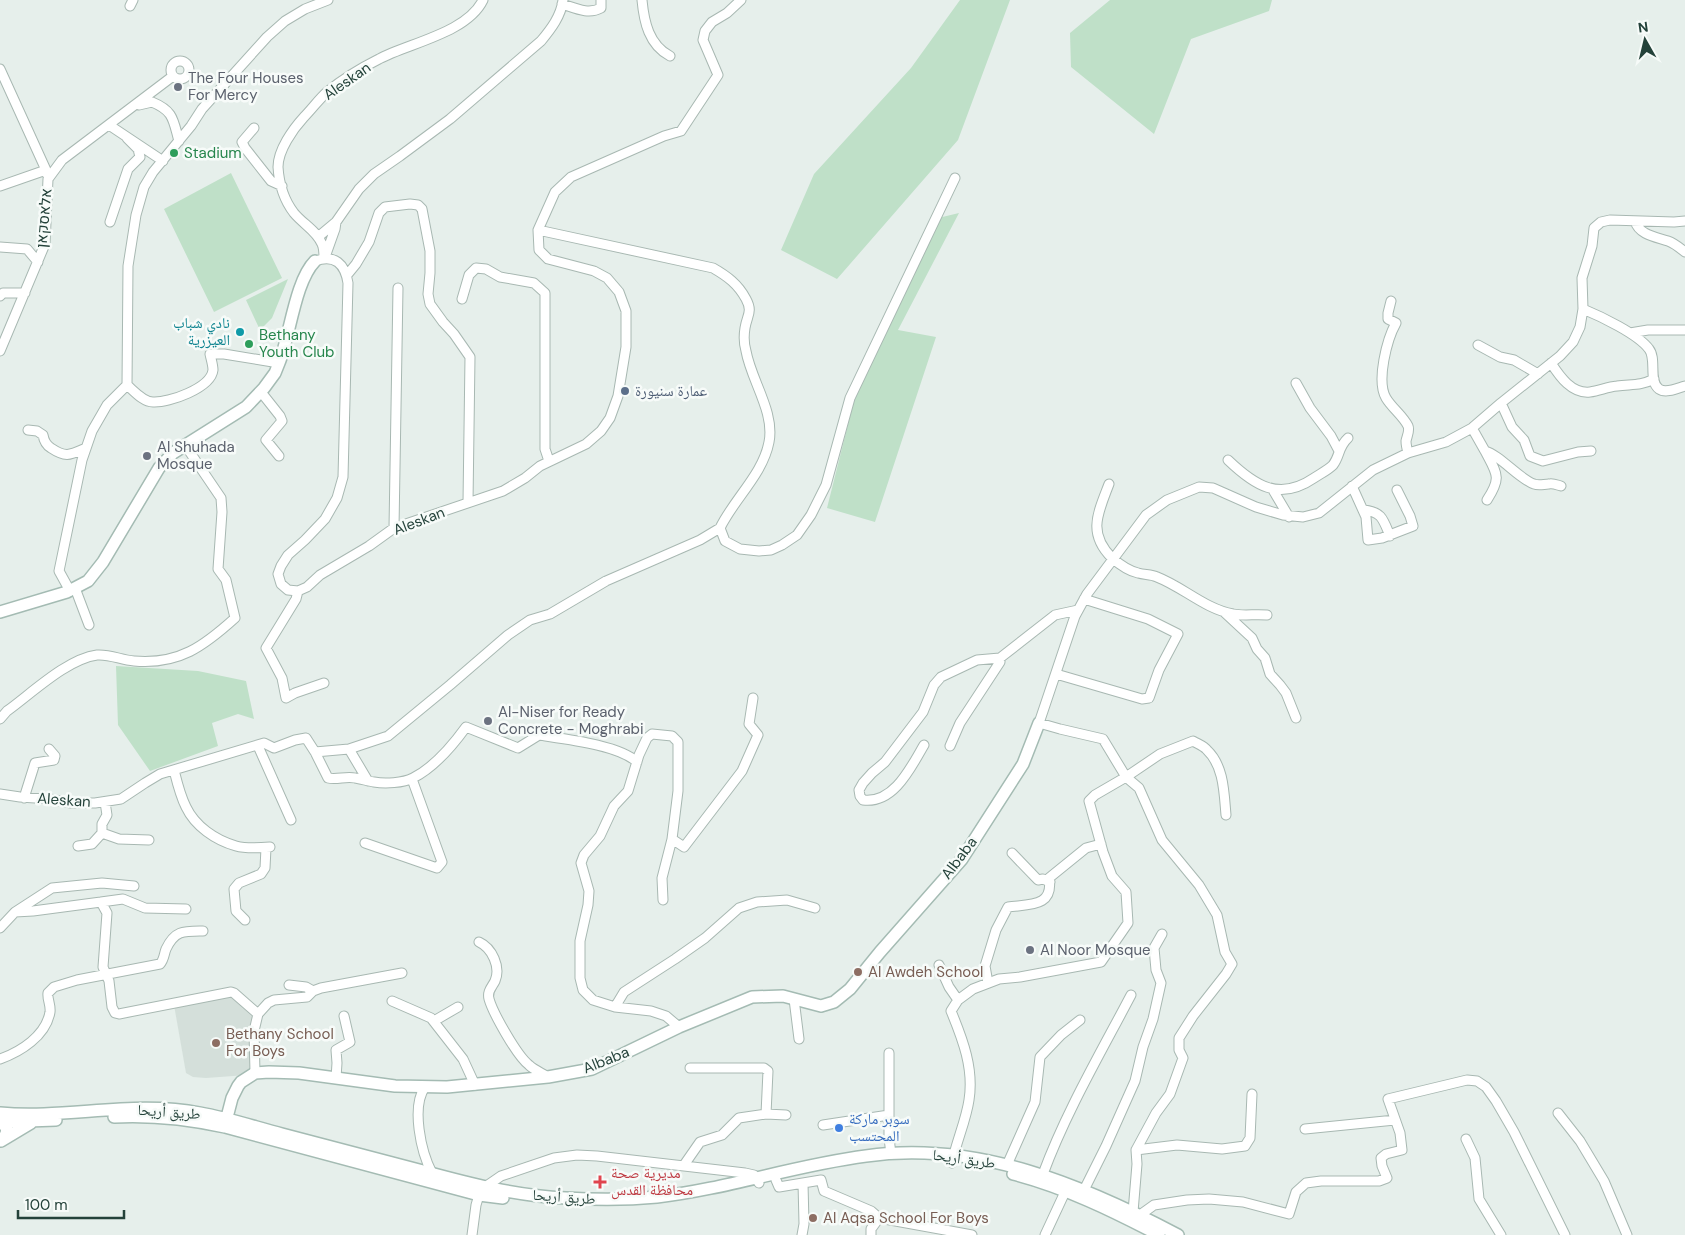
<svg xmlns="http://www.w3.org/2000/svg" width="1685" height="1235" viewBox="0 0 1685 1235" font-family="'DM Sans','Noto Naskh Arabic',Heebo,sans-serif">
  <rect width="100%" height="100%" fill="#e6efeb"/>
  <path fill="#d4dfda" d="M232 994 254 1016 253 1070 247 1075 206 1078 193 1077 186 1073 174 1005Z"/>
  <path fill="#bfe0c8" d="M960 0H1010L958 140 837 279 781 250 814 174 911 68Z
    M1110 0H1272L1269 11 1191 39 1154 134 1071 67 1070 33Z
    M231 173 282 278 214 312 164 209Z
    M959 213 898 330 936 337 875 522 827 508 863 365 934 219Z
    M288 279 272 318 260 330 246 300Z
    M116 666 198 671 246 681 254 719 238 714 212 723 218 746 150 771 118 725Z"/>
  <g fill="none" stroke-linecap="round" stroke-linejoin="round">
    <g stroke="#a8b8b2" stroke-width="11">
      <path id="street" d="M642 0C644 22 649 45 670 56
        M562 4C575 8 588 15 601 8V0
        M130 6 133 0
        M171 70a9 9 0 1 1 18 0a9 9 0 1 1-18 0Z
        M0 69 46 170
        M139 105 152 102C174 111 173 120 179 141
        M109 125 163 161
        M254 128 242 142 245 148 271 181 282 186
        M0 186 46 170V173
        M1635 221C1639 235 1656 237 1668 241 1674 243 1680 248 1685 252
        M110 222 128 169 140 157 138 149 127 138
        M538 230 713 268C727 276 738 284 746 299 753 312 747 315 745 328 744 334 744 344 746 351 751 380 775 412 769 442 763 474 734 499 720 528L725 541 740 549 759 551 771 550 782 545 797 535 811 515 826 485 850 398 955 178
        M318 237 336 222 359 189 374 174 400 156 450 119 541 41C551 29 561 16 563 0
        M0 247 27 249 38 262
        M325 257 335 229 336 222
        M324 259C324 254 324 248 322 244 317 231 303 224 294 213 284 200 279 183 278 167 278 150 293 129 304 117 312 109 319 99 327 92 343 79 361 68 379 59 409 43 467 33 483 0
        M315 261C335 254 345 264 348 283L343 477 337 498 325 519 305 540 288 555 281 566 278 574 281 584 288 590 298 591 307 587 320 575 369 546 394 528 503 491 525 478 540 466 586 444 601 431 610 418 618 396 626 347V311L619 292 607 278 594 271 548 259 539 250 538 230 555 192 571 177 664 136 681 131 718 75 703 40 705 31 712 22 727 13 741 0
        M347 275 356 264 369 242 379 213 385 207 410 204 418 205 422 209 430 251V273L428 294 430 304 443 322 454 334 470 357 468 502
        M0 296 3 293H25
        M462 299 469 275 476 268 486 269 500 277 534 283 545 293V449L549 461
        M1391 301 1388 313V319L1396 323C1387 339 1376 381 1386 398 1392 408 1403 416 1408 426 1410 431 1407 436 1406 441 1406 445 1407 449 1408 453
        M1583 309C1600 316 1638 334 1649 349 1657 359 1648 381 1659 389 1666 394 1678 388 1685 386
        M1630 333 1648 330H1685
        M1478 345 1500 357 1514 360 1538 374
        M0 351 45 244 48 179 62 160 173 76
        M279 363 224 354H210C211 359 213 365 213 370 211 388 169 403 153 402 143 402 134 391 127 385L128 266 136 215 144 187 153 172 191 126 202 109 267 37 285 21 305 9 328 0
        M1551 363C1560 377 1572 394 1590 392 1599 391 1607 387 1617 386 1632 384 1640 386 1654 379
        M1296 383 1310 408 1331 436 1339 451
        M261 392 280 416 282 421 266 440 279 456
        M1501 403 1512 427 1524 440 1530 456 1543 461 1578 452 1591 451
        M1472 428 1485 451C1500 455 1519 479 1534 484 1539 486 1544 484 1549 484 1553 483 1557 485 1561 486
        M28 430 37 431 43 435C44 441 46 445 51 448 66 458 70 455 86 448
        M1485 451C1497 474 1502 477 1487 500
        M1228 460C1254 485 1279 502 1314 478 1320 474 1328 470 1333 465 1340 456 1338 447 1348 438
        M1109 484C1098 513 1087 533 1112 558 1119 564 1129 571 1138 573 1145 575 1151 574 1157 577 1183 587 1205 609 1233 614 1242 616 1256 614 1267 615
        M1352 486 1366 517 1368 540 1382 538 1413 526 1410 516 1397 490
        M1273 490 1289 517
        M1364 510C1382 512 1383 519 1390 536
        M394 528 398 288
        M75 588 89 625
        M70 591 59 571 82 460 92 431 107 405 127 385
        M298 591 296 599 266 648 282 678 286 698 295 693 324 683
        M1224 612 1252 638 1257 649 1265 658 1270 674 1280 685 1286 693 1296 718
        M1056 674 1142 699 1149 698 1159 670 1178 634 1148 619 1084 599
        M0 719 7 711C32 693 67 659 97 655 110 654 121 660 134 661 179 665 204 646 235 618L226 580 218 569 222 512 221 498 185 445
        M924 745C911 767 894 804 863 800L860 796 859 790 863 783 872 773 885 762 923 712 934 685 941 677 977 660 1000 658 1055 615 1078 610
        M258 746 291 820
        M950 746 960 723 1000 662V658
        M349 749 368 781
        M315 752 349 749 388 736 450 685 508 635 530 620 550 614 606 581 700 540 720 528
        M174 770C177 782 180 795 186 807 195 826 215 840 236 846 247 849 259 848 270 847
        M0 794 20 797 50 799 71 803H95L121 799 145 783 160 774 264 743 274 748 295 740 306 738 315 752 328 778C337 780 346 776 355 778 361 779 368 781 374 782 385 784 403 783 413 778 433 768 453 745 466 727L518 748 539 735C565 739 619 745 637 762
        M24 798 35 763 54 760 55 756 49 749
        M102 833 119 839 149 840
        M365 843 437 868 442 862 412 779
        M78 846 92 844 102 833V824L107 815 105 802
        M1012 853 1038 880 1043 879 1050 882
        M663 900 662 878 672 839
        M101 902 123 899 145 908 186 909
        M15 912 52 888 102 883 134 886
        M245 920 236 911 234 889 239 883 261 874 265 868 266 848
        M0 928 15 912 33 911 101 902 107 913 103 967 109 981 112 1007 115 1013 119 1014 231 992 234 993 258 1014 254 1031 255 1073
        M479 942C492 948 501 967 495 981 492 987 487 991 489 999 493 1013 517 1056 529 1065 534 1070 542 1073 548 1077
        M939 965 949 987 958 1000
        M988 983 985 966 996 930 1008 907C1030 904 1054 907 1049 878L1086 848 1101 844
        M289 985 306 987 313 991
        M794 999 799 1039
        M392 1001 431 1018 463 1059 475 1085
        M615 1007 624 992 675 959 705 938 739 908 757 902 787 900 815 908
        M258 1014 268 1003 274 1000 307 997 313 991 321 988 402 973
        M434 1021 458 1007
        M679 1027 666 1016 651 1011 615 1007 593 1000 583 990 580 978V941L588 905 589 891 581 863 584 855 600 836 614 806 628 791 639 755 647 738 652 734 672 736 678 742V791L672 839 684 847 742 771 758 735 749 724 753 698
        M889 1053V1138L891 1154
        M0 1059C20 1052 46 1036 50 1012 51 1005 47 999 48 993L54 987 77 980 160 964C164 960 164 954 166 949 175 930 184 931 203 931
        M336 1078 337 1063 336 1050 350 1042 344 1016
        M425 1087C411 1107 421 1152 432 1173
        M1558 1113 1580 1141 1604 1181 1627 1235
        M766 1114 786 1115
        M823 1125 889 1115
        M1305 1129 1395 1120
        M1466 1139 1475 1158 1479 1199 1501 1235
        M1136 1150 1177 1145 1222 1149 1245 1146 1250 1138 1252 1094
        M952 1163C956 1142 966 1121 969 1100 974 1069 963 1040 951 1011L958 1000 973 989 999 979 1020 977 1101 962 1128 923 1126 892 1112 876 1103 852 1089 801 1095 795 1126 777 1103 739 1060 729 1039 723 1075 616 1087 594 1146 515 1167 500 1199 487 1213 488 1256 507 1283 515 1303 517 1319 513 1373 470 1408 453 1446 442 1472 428 1501 403 1560 356 1573 342 1580 327 1583 309 1582 278 1592 246 1594 228 1601 222 1610 220 1674 222 1685 221
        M684 1165 700 1142 722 1135 739 1118 766 1114 768 1071 764 1068H690
        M1007 1165 1035 1102 1040 1057 1061 1035 1080 1020
        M1043 1174C1066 1112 1100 1054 1131 995
        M776 1180 779 1187 821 1180 824 1191 871 1211 879 1218 972 1235
        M1084 1190 1106 1146 1135 1081 1143 1047 1153 1019 1161 983 1156 970 1154 948 1162 934
        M1133 1212 1137 1164 1136 1150 1156 1113 1170 1094 1183 1058 1179 1050V1038L1193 1016 1226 974 1232 964 1225 952 1217 915 1199 885 1162 840 1139 788 1126 777 1160 754 1193 741C1198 744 1204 746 1207 750 1224 766 1224 793 1226 815
        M1140 1215 1154 1205 1187 1200 1209 1199 1243 1202 1289 1214 1296 1192 1306 1183 1321 1181H1379L1387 1178 1382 1166 1381 1158 1386 1154 1402 1150 1400 1133 1388 1099 1467 1080 1477 1081 1486 1087 1496 1101 1514 1132 1565 1235
        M472 1235 476 1205 479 1195 485 1187 501 1176 554 1158 577 1155 597 1156 745 1173 754 1175 759 1183
        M802 1235 804 1224 803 1183
        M871 1235V1229L879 1218
        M1045 1235 1065 1192"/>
    </g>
    <g stroke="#a4bbb3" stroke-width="14">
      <path id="secondary" d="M0 612 67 592 88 581 103 562 159 468 173 453 246 407 264 388 275 373 279 363C290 336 295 281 315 261
        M0 1113C67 1119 134 1100 200 1113 228 1118 255 1127 282 1134 329 1146 376 1159 423 1171 471 1184 517 1196 566 1198 597 1200 627 1200 657 1197 727 1189 795 1165 866 1156 976 1140 1083 1185 1178 1235
        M114 1117C152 1115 188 1119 225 1127L479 1195 503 1198
        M0 1122 56 1120
        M0 1123 7 1127 6 1134 1 1141 31 1123
        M225 1125 232 1098 238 1086 241 1082 255 1073 269 1072 299 1073 395 1086 447 1087 548 1077 592 1069 679 1027 752 997 783 996 821 1006 834 1002 850 989 880 952 962 859 1023 764 1039 723
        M1013 1174C1064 1187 1113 1211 1159 1235"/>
    </g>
    <use href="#street" stroke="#fff" stroke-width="9"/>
    <use href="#secondary" stroke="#fff" stroke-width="11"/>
  </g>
  <g fill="#6b7280" stroke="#f7fbf9" stroke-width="2">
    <circle cx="178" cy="87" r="5"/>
    <circle cx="147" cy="456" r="5"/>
    <circle cx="488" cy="721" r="5"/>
    <circle cx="1030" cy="950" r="5"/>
  </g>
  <g fill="#2e9e5b" stroke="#f7fbf9" stroke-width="2">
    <circle cx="174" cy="153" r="5"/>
    <circle cx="249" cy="344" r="5"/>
  </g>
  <circle fill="#0f9aa8" stroke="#f7fbf9" stroke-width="2" cx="240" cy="332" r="5"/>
  <circle fill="#5c6f8a" stroke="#f7fbf9" stroke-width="2" cx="625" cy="391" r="5"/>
  <g fill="#8d6e63" stroke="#f7fbf9" stroke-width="2">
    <circle cx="858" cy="972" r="5"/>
    <circle cx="216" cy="1043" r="5"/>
    <circle cx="813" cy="1218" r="5"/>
  </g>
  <circle fill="#3f7fe0" stroke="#f7fbf9" stroke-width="2" cx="839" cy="1128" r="5"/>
  <path fill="#e0444e" stroke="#f7fbf9" stroke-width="2" d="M597.5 1174.5h5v5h5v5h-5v5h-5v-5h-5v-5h5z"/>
  <g text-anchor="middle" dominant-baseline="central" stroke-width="5" stroke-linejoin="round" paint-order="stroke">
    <g font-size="15" fill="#5b616d" stroke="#f7fbf9" text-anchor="start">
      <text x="188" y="78">The Four Houses<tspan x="188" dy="17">For Mercy</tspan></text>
      <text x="157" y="447">Al Shuhada<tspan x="157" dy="17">Mosque</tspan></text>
      <text x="498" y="712">Al-Niser for Ready<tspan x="498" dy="17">Concrete - Moghrabi</tspan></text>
      <text x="1040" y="950">Al Noor Mosque</text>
    </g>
    <g font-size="15" fill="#24423a" stroke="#f7fbf9">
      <text transform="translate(347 81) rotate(-35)">Aleskan</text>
      <text transform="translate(44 218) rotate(-85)">אלאסקאן</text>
      <text transform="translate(419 521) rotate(-21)">Aleskan</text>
      <text transform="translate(64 800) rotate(4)">Aleskan</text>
      <text transform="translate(959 858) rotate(-53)">Albaba</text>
      <text transform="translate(606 1060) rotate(-22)">Albaba</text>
      <text transform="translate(169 1112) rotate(4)">طريق أريحا</text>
      <text transform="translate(964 1159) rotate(8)">طريق أريحا</text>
      <text transform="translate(564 1197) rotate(4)">طريق أريحا</text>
    </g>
    <g font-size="15" fill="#27864d" stroke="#f7fbf9" text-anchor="start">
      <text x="184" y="153">Stadium</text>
      <text x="259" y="335">Bethany<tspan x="259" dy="17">Youth Club</tspan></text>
    </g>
    <g font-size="15" fill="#0d838f" stroke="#f7fbf9" text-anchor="end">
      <text x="230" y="323">نادي شباب<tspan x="230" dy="17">العيزرية</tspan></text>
    </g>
    <g font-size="15" fill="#4e5e75" stroke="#f7fbf9" text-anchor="start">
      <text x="635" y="391">عمارة سنيورة</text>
    </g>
    <g font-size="15" fill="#785e54" stroke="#f7fbf9" text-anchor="start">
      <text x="868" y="972">Al Awdeh School</text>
      <text x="226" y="1034">Bethany School<tspan x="226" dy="17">For Boys</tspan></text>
      <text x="823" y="1218">Al Aqsa School For Boys</text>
    </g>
    <g font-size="15" fill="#366cbe" stroke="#f7fbf9" text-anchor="start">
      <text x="849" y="1119">سوبر ماركة<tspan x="849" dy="17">المحتسب</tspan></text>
    </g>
    <g font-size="15" fill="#be3a42" stroke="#f7fbf9" text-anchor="start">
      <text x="611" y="1173">مديرية صحة<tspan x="611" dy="17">محافظة القدس</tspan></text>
    </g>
  </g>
  <g transform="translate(1645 40) rotate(352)" stroke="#f7fbf9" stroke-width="4" paint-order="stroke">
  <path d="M0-4L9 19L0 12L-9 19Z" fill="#24423a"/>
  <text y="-8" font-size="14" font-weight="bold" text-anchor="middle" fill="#24423a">N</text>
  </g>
  <path d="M18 1210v8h106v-8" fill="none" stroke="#24423a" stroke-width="2.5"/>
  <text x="25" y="1210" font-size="15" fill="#24423a" stroke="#f7fbf9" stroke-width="4" paint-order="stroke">100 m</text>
</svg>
